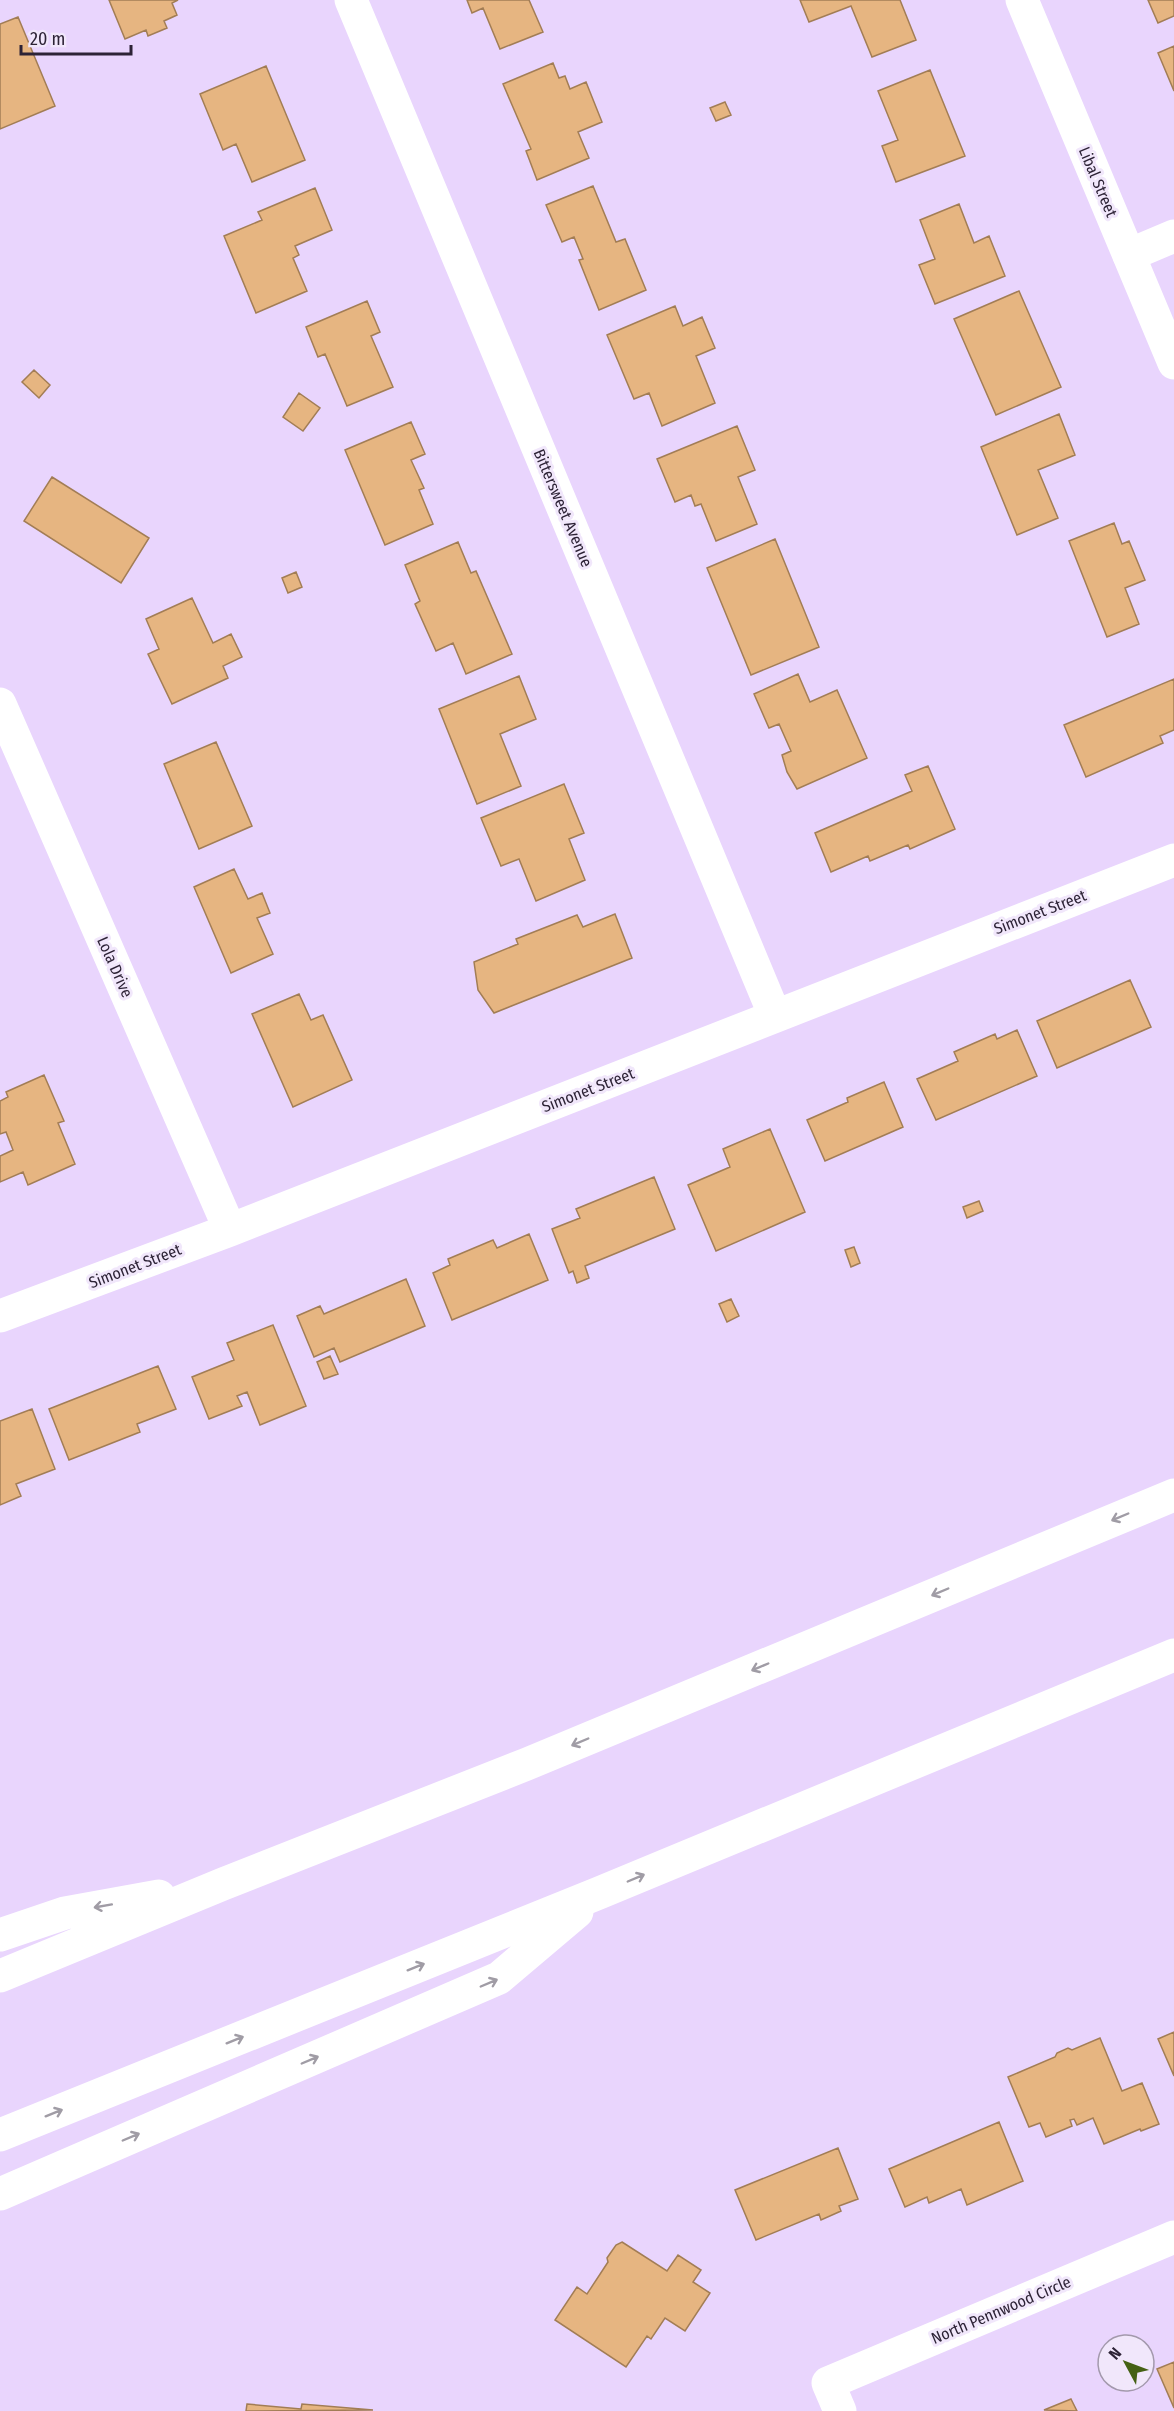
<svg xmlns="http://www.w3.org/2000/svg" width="1174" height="2411" viewBox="0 0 1174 2411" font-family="'Fira Sans Condensed',sans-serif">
  <rect width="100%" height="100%" fill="#e9d5fd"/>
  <path fill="#e6b581" stroke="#a27d55" stroke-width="1.5" d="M109 0H178L172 3 177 15 164 21 167 28 148 36 146 30 125 39Z
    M467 0H529L543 32 500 49 483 8 472 13Z
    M800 0H900L916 40 872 57 851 6 809 22Z
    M1148 0H1174V16L1158 23Z
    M18 17 55 106 0 129V24Z
    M1174 46V91L1158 53Z
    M553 63 559 78 565 76 570 89 586 82 602 122 578 132 589 158 537 180 526 151 531 149 503 84Z
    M266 66 305 160 252 182 236 144 223 150 200 94Z
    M930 70 965 156 896 182 882 146 898 140 878 91Z
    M725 102 731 115 716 121 710 108Z
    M593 186 616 242 625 239 646 290 599 310 579 260 583 259 574 237 562 242 546 205Z
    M315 188 332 230 295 246 299 255 293 258 307 291 256 313 224 236 262 220 258 212Z
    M959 204 974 243 989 236 1005 276 935 304 919 265 935 259 920 220Z
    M1019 291 1061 387 996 415 954 319Z
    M367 301 380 332 371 336 393 387 347 406 325 354 318 357 306 327Z
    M675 306 683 326 702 317 715 348 696 356 715 403 662 426 649 393 634 399 607 335Z
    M34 370 50 385 39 398 22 382Z
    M299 393 320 408 303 431 283 417Z
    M1059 414 1075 455 1038 470 1058 518 1017 535 981 447Z
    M411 422 425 454 411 460 424 488 419 490 433 524 385 545 345 450Z
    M737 426 755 470 738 477 757 524 716 541 701 504 695 506 691 495 675 502 657 459Z
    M52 477 149 538 121 583 24 521Z
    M1114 523 1122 544 1129 541 1145 580 1125 588 1139 624 1107 637 1069 541Z
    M775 539 819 647 751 675 707 568Z
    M458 542 471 573 476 571 512 654 466 674 453 643 436 651 415 604 420 601 405 565Z
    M296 572 302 587 288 593 282 578Z
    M192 598 213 643 231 634 242 657 223 666 228 678 172 704 148 654 159 649 146 619Z
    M798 674 810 702 837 690 867 758 797 789 787 772 782 755 791 751 779 724 769 728 754 694Z
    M519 676 536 719 500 734 521 786 477 804 439 709Z
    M1174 679V730L1160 736 1163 743 1086 777 1064 725Z
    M216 742 252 826 199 849 164 764Z
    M928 766 955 829 910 849 908 845 870 861 868 856 831 872 815 833 912 791 905 775Z
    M564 784 584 833 569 839 585 880 536 901 519 859 501 866 481 818Z
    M234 869 248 899 262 893 270 913 257 918 273 954 231 973 194 887Z
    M615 914 632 958 494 1013 478 990 474 962 518 944 516 939 577 915 583 927Z
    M1130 980 1151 1027 1057 1068 1037 1021Z
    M299 994 311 1020 323 1015 352 1080 293 1107 252 1014Z
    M1017 1030 1037 1076 936 1120 917 1079 958 1061 954 1052 995 1034 997 1039Z
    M44 1075 64 1121 58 1123 75 1164 28 1185 23 1172 0 1182V1156L13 1150 6 1132 0 1134V1101L8 1097 6 1092Z
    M884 1082 903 1127 825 1161 807 1120 848 1102 847 1098Z
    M770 1129 805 1212 716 1251 688 1185 730 1167 723 1149Z
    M654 1177 675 1229 585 1266 589 1278 577 1283 573 1271 569 1273 552 1229 580 1218 576 1209Z
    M979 1201 983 1211 967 1218 963 1207Z
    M529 1234 548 1280 452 1320 433 1273 450 1265 448 1259 493 1240 497 1248Z
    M854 1247 860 1263 851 1267 845 1250Z
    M406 1279 425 1326 340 1362 334 1348 314 1357 297 1316 320 1306 324 1314Z
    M731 1299 739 1316 727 1322 719 1304Z
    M273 1325 306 1406 260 1425 247 1392 237 1396 242 1406 209 1419 192 1377 234 1360 227 1343Z
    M330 1356 338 1374 324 1379 317 1362Z
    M158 1366 176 1409 137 1424 140 1432 69 1460 49 1409Z
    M32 1409 55 1469 16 1484 21 1496 0 1505V1421Z
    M1174 2032V2076L1158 2039Z
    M1100 2038 1122 2091 1142 2083 1159 2124 1141 2131 1140 2129 1104 2144 1093 2118 1077 2125 1074 2119 1070 2120 1072 2126 1046 2137 1040 2123 1029 2127 1008 2077 1055 2057 1057 2053 1068 2048 1072 2050Z
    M999 2122 1023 2181 967 2205 961 2189 929 2203 927 2197 905 2207 889 2169Z
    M838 2148 858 2199 839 2206 841 2211 821 2220 819 2214 756 2240 735 2190Z
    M622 2242 667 2271 678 2255 701 2270 693 2282 710 2293 685 2331 665 2318 651 2339 647 2336 626 2367 555 2320 577 2287 587 2294 608 2262 607 2258 616 2245Z
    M1174 2362V2408L1157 2369Z
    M1071 2399 1077 2411 1044 2410Z
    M247 2404 301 2409 302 2404 373 2410 246 2411Z"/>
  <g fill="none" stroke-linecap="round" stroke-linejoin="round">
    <path stroke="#fff" stroke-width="33" d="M351 0 775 1016
      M1129 255 1174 236
      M0 704 230 1230
      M0 1316 230 1230 1174 860
      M840 2411 828 2383 1174 2237"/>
    <path stroke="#fff" stroke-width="33" d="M1022 0 1174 363"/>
    <path stroke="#fff" stroke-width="33" d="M0 1935 65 1913 159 1896
      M0 1976 223 1884 527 1764 1174 1495
      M0 2135 599 1893 1174 1655
      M0 2194 499 1978 577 1912"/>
  </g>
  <defs><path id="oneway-shaft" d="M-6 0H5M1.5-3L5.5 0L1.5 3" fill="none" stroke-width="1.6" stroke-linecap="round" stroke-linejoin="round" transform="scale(1.5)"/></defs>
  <g stroke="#a09ca5">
    <use href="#oneway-shaft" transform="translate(1120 1517) rotate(157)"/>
    <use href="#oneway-shaft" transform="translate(940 1592) rotate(157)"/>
    <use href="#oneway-shaft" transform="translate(760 1667) rotate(157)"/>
    <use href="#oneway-shaft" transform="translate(580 1742) rotate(157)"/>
    <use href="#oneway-shaft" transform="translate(636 1878) rotate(-23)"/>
    <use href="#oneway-shaft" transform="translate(103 1906) rotate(170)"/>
    <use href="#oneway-shaft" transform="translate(416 1967) rotate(-22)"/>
    <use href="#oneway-shaft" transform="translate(489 1983) rotate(-23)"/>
    <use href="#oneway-shaft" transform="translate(235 2040) rotate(-22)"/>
    <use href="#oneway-shaft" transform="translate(310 2060) rotate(-23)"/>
    <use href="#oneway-shaft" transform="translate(54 2113) rotate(-22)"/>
    <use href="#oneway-shaft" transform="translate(131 2137) rotate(-23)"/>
  </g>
  <g text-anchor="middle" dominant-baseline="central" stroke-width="6" stroke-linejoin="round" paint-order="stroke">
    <g font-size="16" fill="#2d2336" stroke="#f1e7fb">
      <text transform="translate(1098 182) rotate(67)">Libal Street</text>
      <text transform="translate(563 508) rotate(67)">Bittersweet Avenue</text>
      <text transform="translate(1040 912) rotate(-21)">Simonet Street</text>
      <text transform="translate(115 967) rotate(66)">Lola Drive</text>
      <text transform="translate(588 1090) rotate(-21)">Simonet Street</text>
      <text transform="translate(135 1266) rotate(-21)">Simonet Street</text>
      <text transform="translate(1001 2310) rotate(-23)">North Pennwood Circle</text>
    </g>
  </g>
  <g transform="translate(1126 2363) rotate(311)"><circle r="28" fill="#f1e7fb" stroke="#a399ac" stroke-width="1.5"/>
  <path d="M0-4.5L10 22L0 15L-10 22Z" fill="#456114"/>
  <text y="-9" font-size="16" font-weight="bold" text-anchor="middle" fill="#2d2336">N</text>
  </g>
  <path d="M21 45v9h110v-9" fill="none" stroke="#2d2336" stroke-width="3"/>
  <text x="30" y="45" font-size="18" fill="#2d2336" stroke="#f1e7fb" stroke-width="4.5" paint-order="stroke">20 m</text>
</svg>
